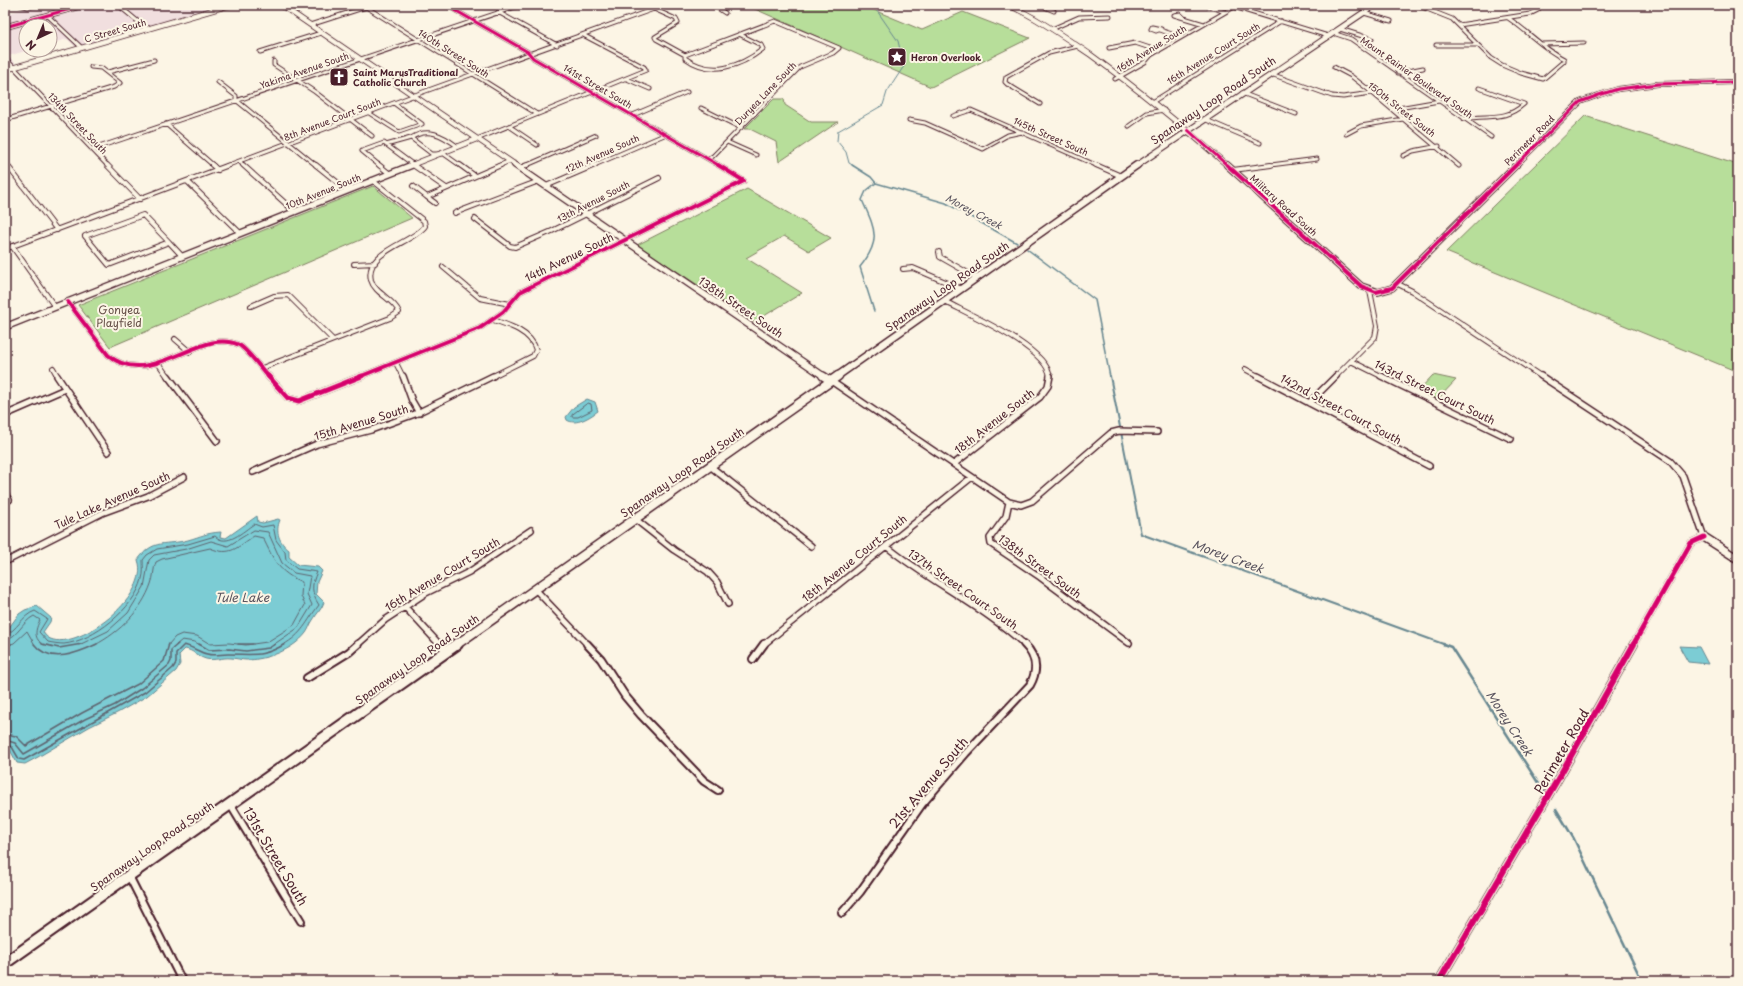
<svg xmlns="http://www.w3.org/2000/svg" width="1743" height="986" viewBox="0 0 1743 986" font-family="'Playpen Sans',sans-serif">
  <rect width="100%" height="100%" fill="#fcf5e5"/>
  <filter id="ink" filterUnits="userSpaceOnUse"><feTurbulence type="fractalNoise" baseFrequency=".025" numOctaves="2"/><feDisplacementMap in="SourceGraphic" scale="8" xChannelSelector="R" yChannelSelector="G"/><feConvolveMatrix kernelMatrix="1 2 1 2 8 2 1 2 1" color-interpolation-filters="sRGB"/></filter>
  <g filter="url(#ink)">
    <path fill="#f1dfdf" d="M51 5H68L70 7 5 24V14L36 6 39 8Z
      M95 5H224L77 48 67 39 50 44V26H26V50H29L8 56 16 64 5 67V30Z"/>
    <path fill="#b7de9a" stroke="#807e62" d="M746 5H869V8L922 30 963 12 1030 38 931 87Z
      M774 99H784L785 105 811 122H838L779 162 776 142 750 129H744Z
      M1585 116 1738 165V372L1446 252Z
      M373 186 412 218 110 347 78 305Z
      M747 189 831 238 809 251 784 236 746 258 802 293 754 322 637 245Z
      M1433 375 1456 380 1437 400 1418 391Z"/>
    <path fill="#7bccd4" stroke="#678790" d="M587 399 595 402 598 411C590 417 576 426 567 420L566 417 574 407Z
      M257 516 258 522 263 523 278 519 280 520C275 532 279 542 289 550V557L298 565 318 567 322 571 317 582 316 594 324 602C322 609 317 613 313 620 310 624 309 629 306 633 293 650 266 660 246 660 241 660 236 658 231 658 223 657 214 661 206 659 198 657 193 650 185 649L179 655 180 664 176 671 147 696 119 712 89 727 38 757 25 764 17 763 10 750 5 749V633L19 614 25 610 37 606 51 618 50 622 43 632C60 664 153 600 138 560 153 538 166 546 188 540 202 536 206 533 221 532L220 537 226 538Z
      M1679 646 1699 647 1708 664 1688 662Z"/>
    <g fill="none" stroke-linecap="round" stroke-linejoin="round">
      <path stroke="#5e646f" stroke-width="1" d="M588 403 591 404 592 410 578 417H572V415Z
        M5 635C18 630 21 616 35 611L47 619 39 632 48 642C53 643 59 644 64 644 93 641 135 608 142 579 144 573 143 566 143 560L147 555 157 549 188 544 215 536C227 548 243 531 254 524L262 527 273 525 276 540 285 552 286 560 297 569 317 572C311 585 311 593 319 605 306 622 303 634 283 645
        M5 640C18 637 22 622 34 616L40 620C35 630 33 639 44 645
        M8 645 14 643 27 631 35 645
        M79 645 108 631 128 613 144 587 149 560 154 555 186 549 211 541 228 546 254 530 268 532 282 563 294 573 310 576 307 594 312 605 298 628 273 645
        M95 645C120 632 142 610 151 584 154 577 153 569 156 562L162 559 210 548C231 557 237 547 254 536L263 538C274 560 278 572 302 582L301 596 305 605 294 625 267 642 246 645 229 643 210 644 197 636 182 634 175 637 168 645
        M176 645 182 640 195 642 200 645"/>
      <path stroke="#5e646f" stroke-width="1.5" d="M34 644C50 665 78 653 97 644
        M42 644 59 648 82 644
        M199 644 209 650 229 649 246 651 269 648 275 644
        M238 644H253
        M5 646 11 644
        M5 734 16 736 26 746 82 713 138 684 164 661 169 644
        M5 740 15 743 24 754 85 719 115 705 142 688 169 665 171 661V650L178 644
        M5 745 12 747 19 759 24 760 145 692 173 668 176 663V653L184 645C193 647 198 652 207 654 213 656 221 654 228 654 253 654 262 658 285 644"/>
      <path stroke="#678790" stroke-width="1" d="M869 5 874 8
        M854 166 849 163 846 152 837 141 838 131 883 105 887 92 904 66 898 41 873 5"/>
      <path stroke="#678790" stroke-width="1.5" d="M852 165 871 177 876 183 866 191 862 200C875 229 882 240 860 267L874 311
        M876 183 946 203 1017 243
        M1027 249 1095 300 1110 377"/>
      <path stroke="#678790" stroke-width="2" d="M1110 376 1141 534 1446 645"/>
      <path stroke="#678790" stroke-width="2.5" d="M1443 644 1451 647 1544 792
        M1556 809 1574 839 1642 981"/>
      <g stroke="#4a1f2b" stroke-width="5">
        <path id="street-far3" d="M20 5 28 7 35 5
          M118 5 147 29
          M363 5 537 114
          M446 5 528 52 533 58 720 166
          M713 5 725 13
          M1040 5 1054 11
          M1206 5 1225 12
          M1417 5 1452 19 1491 58 1502 65 1521 73 1543 79 1564 61V59C1543 49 1528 31 1508 18
          M1014 8 1020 5
          M654 9 676 19 678 23 655 37 656 39 685 55V58C711 77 740 67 763 49L761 45 739 34
          M498 12 557 45
          M1364 13 1391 21
          M47 15 82 48
          M1183 17 1180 14 1174 15 1204 24
          M310 25 366 7
          M1459 25 1530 14 1538 10 1540 5
          M1152 27 1161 29 1156 31 1151 29Z
          M1052 29 1079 17 1110 16
          M1340 29 1372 39
          M1160 30 1181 37
          M1333 33 1351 39 1491 137
          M1541 44 1584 43
          M1436 45H1478
          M1109 48 1135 43 1159 51
          M260 52 321 33
          M685 55 775 21 839 48 833 53 800 67 713 156 708 159
          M5 58 108 166
          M274 61V65L315 92 372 136
          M1334 67 1351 76 1369 90 1459 166
          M108 72 154 60
          M1398 73 1423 68
          M1271 74 1332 96 1343 97 1372 93
          M627 79 650 89
          M1115 79 1145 62 1151 55 1234 7 1328 36
          M218 82 236 96V100L317 166
          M1242 93 1296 114
          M1154 101 1281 21
          M1040 104 1007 84 1005 82 1006 77 1049 53 1078 46
          M701 108 741 128
          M1393 109 1439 101
          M369 113 399 132 422 124 395 104
          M633 115 687 92
          M953 116 971 110 1098 166
          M1204 119 1260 143
          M1464 119C1488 114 1504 122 1524 104L1479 88
          M5 120 114 87 120 83 101 68 91 67
          M909 120 925 123 983 149 1008 135 1022 132
          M166 124 214 166
          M509 126 537 145
          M1129 126 1147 113 1164 110
          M1346 134 1361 126 1403 119
          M477 139 646 70 644 67 583 35
          M727 142 756 155
          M386 145 411 138
          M457 146C442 135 428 127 411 138L432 154H444L461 166
          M93 149 521 5
          M1403 156 1413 151 1439 146
          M240 162 244 166
          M5 163 7 166
          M226 166 423 92 665 5
          M380 166 362 151 384 143 415 166
          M498 166 510 161
          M525 166 596 135
          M592 166 664 135
          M1263 166 1317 159"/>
      </g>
      <g stroke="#4a1f2b" stroke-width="6">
        <path id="street-far2" d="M7 165 57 230
          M107 165 140 199
          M212 165 218 170
          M243 165 295 212
          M316 165 347 190
          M379 165 390 174
          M413 165 446 188
          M460 165 475 176
          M1096 165 1121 176
          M520 168 527 165
          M1233 170 1271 165
          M188 182 240 233
          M413 186 427 197
          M546 186 595 165
          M435 203 427 197 501 165
          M455 213 539 181
          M143 215 169 242 109 265 85 236Z
          M475 219 510 246 515 247 552 231 659 178
          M169 242 182 256
          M12 246 55 307
          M5 249 229 165
          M939 252 940 257 977 278
          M354 264 375 263
          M443 267 480 298 510 304
          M903 269 913 268 962 289
          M1396 283 1412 291 1542 377
          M944 301C968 314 1048 348 1050 377
          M68 302 108 355C151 391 200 326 239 345 248 350 261 369 269 377
          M251 306 274 296 288 295 333 340
          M175 339 190 352
          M1351 361 1383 377
          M158 363 168 377
          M396 363 403 377
          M53 368 58 377
          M262 368 390 318 399 312C394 299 375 294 371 280 364 251 413 243 425 226L424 221 372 180
          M1245 369 1260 377
          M359 377 480 328 503 312 520 292 744 181 718 165
          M491 377 533 356 536 350C531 332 509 325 493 320
          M1335 377 1375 337 1377 326 1370 291"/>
      </g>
      <g stroke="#4a1f2b" stroke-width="8">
        <path id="street-far1" d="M57 376 108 452
          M168 376 217 441
          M268 376 288 398 299 401 362 376
          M403 376 412 401 419 413
          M1258 376 1429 466
          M1381 376 1511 439
          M1541 376 1670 461 1683 476 1704 537 1691 543 1633 645
          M831 381 1009 502 1021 505 1032 501 1111 433 1119 431 1157 432
          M1309 403 1336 376
          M5 415 65 389
          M954 464 1040 397 1048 386 1050 376
          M710 466 811 546
          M253 472 317 444 371 430 415 414 493 376
          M5 494 9 500
          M1009 502 1006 516 990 538 991 544 1040 577 1129 643
          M635 519 674 550 708 572 717 582 728 604
          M886 546C930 582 983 606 1025 645
          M5 562 102 513 148 496 184 477
          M535 589 588 645
          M405 607 440 645
          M357 645 385 620 426 593 469 572 531 530
          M763 645 972 477"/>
      </g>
      <g stroke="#4a1f2b" stroke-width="10">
        <path id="street" d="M440 644 447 652
          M587 644 601 659 625 696 641 715 704 781 718 790
          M753 659 764 644
          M307 678 349 652 358 644
          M230 804 301 921
          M129 876 182 981
          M842 913 860 892 922 804 966 753 1030 685C1039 669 1036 656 1024 644
          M1439 981 1559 777 1634 644"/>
      </g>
      <g stroke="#4a1f2b" stroke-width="6">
        <path id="secondary-far2" d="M281 5 517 166
          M1008 5C1038 18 1064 37 1091 55 1139 90 1184 127 1228 166
          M5 70 230 5
          M409 166 477 139
          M1515 166 1580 102 1599 95 1618 89 1658 84 1738 82"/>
      </g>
      <g stroke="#4a1f2b" stroke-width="8">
        <path id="secondary-far1" d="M515 165 825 377
          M1227 165 1361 286 1378 292 1392 288 1516 165
          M5 327 412 165"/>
      </g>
      <g stroke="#4a1f2b" stroke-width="10">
        <path id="secondary" d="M823 376 831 381
          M1704 537 1738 559"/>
      </g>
      <g stroke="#4a1f2b" stroke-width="7">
        <path id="primary-far3" d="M5 27 84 5
          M1136 166 1375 5"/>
      </g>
      <g stroke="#4a1f2b" stroke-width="9">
        <path id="primary-far2" d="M836 377 1137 165"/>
      </g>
      <g stroke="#4a1f2b" stroke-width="11">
        <path id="primary-far1" d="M456 645 838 376"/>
      </g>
      <g stroke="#4a1f2b" stroke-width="14">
        <path id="primary" d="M5 963 457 644"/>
      </g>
      <use href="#street-far3" stroke="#fcf5e5" stroke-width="3"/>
      <use href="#street-far2" stroke="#fcf5e5" stroke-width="4"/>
      <use href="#street-far1" stroke="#fcf5e5" stroke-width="5"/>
      <use href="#street" stroke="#fcf5e5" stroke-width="6"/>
      <use href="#secondary-far2" stroke="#fcf5e5" stroke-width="4.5"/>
      <use href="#secondary-far1" stroke="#fcf5e5" stroke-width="5.5"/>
      <use href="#secondary" stroke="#fcf5e5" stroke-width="7"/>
      <use href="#primary-far3" stroke="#fcf5e5" stroke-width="5"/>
      <use href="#primary-far2" stroke="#fcf5e5" stroke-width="6"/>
      <use href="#primary-far1" stroke="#fcf5e5" stroke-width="8"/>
      <use href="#primary" stroke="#fcf5e5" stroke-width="10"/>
      <g stroke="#fcf5e5" stroke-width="4.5">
        <path id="cycleway-far3" d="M446 5 528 52 533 58 720 166
          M5 27 84 5
          M1188 130 1228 166
          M1515 166 1580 102 1599 95 1618 89 1658 84 1738 82"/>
      </g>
      <g stroke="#fcf5e5" stroke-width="6">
        <path id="cycleway-far2" d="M1227 165 1361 286 1376 292 1392 288 1516 165
          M68 302 108 355C151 391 200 326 239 345 248 350 261 369 269 377
          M359 377 480 328 503 312 520 292 744 181 718 165"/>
      </g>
      <g stroke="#fcf5e5" stroke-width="8">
        <path id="cycleway-far1" d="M268 376 288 398 299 401 362 376
          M1633 645 1691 543 1704 537"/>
      </g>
      <g stroke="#fcf5e5" stroke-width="9">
        <path id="cycleway" d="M1439 981 1559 777 1634 644"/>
      </g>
      <use href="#cycleway-far3" stroke="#d6006c" stroke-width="3"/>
      <use href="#cycleway-far2" stroke="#d6006c" stroke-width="4"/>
      <use href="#cycleway-far1" stroke="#d6006c" stroke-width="5"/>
      <use href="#cycleway" stroke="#d6006c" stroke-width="6"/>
    </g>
  </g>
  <defs>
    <g id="sight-square" transform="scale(1)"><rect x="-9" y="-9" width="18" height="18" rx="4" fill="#4a1f2b" stroke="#fcf5e5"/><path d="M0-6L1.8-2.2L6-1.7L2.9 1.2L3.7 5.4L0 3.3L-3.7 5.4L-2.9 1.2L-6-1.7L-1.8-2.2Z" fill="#fff"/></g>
    <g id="church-square" transform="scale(1)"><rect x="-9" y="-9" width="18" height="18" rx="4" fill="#4a1f2b" stroke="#fcf5e5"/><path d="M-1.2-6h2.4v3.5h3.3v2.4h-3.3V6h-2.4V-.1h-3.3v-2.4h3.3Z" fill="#fff"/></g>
  </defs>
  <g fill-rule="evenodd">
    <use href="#sight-square" x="897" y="57"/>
    <use href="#church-square" x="339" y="77"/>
  </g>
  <g text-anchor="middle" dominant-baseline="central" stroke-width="4" stroke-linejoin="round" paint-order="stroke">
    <g font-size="9" fill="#4a1f2b" stroke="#fcf5e5">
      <text transform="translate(115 30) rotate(-16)">C Street South</text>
      <text transform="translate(1151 48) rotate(-32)">16th Avenue South</text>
      <text transform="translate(454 53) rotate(32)">140th Street South</text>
      <text transform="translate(1213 53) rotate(-32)">16th Avenue Court South</text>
      <text transform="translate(304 70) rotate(-19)">Yakima Avenue South</text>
      <text transform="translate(1417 77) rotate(35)">Mount Rainier Boulevard South</text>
      <text transform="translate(598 86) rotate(30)">141st Street South</text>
      <text transform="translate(765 93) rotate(-46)">Duryea Lane South</text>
      <text transform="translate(1402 109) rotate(38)">150th Street South</text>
      <text transform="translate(332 119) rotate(-21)">8th Avenue Court South</text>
      <text transform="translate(78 123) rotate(46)">134th Street South</text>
      <text transform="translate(1051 136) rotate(24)">145th Street South</text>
      <text transform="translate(1529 140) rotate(-45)">Perimeter Road</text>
      <text transform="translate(602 153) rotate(-24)">12th Avenue South</text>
      <text transform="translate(323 191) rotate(-22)">10th Avenue South</text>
      <text transform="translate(593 201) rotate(-27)">13th Avenue South</text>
      <text transform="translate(1284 205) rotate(42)">Military Road South</text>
    </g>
    <g font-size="9" font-weight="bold" fill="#4a1f2b" stroke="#fcf5e5" text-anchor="start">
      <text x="911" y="57">Heron Overlook</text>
      <text x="353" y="72">Saint MarysTraditional<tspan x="353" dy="10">Catholic Church</tspan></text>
    </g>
    <g font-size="10" font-style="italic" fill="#59535e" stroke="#fcf5e5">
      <text transform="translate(974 211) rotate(28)">Morey Creek</text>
    </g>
    <g font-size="11" fill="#4a1f2b" stroke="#fcf5e5">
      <text transform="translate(1213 100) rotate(-34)">Spanaway Loop Road South</text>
      <text transform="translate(569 257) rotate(-26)">14th Avenue South</text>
      <text transform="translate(947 286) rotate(-35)">Spanaway Loop Road South</text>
      <text transform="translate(741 307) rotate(34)">138th Street South</text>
      <text transform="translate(1435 392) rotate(26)">143rd Street Court South</text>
      <text transform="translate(1341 409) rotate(28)">142nd Street Court South</text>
      <text transform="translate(994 421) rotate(-38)">18th Avenue South</text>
      <text transform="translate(361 422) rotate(-17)">15th Avenue South</text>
      <text transform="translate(682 472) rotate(-35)">Spanaway Loop Road South</text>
      <text transform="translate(112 500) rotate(-24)">Tule Lake Avenue South</text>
      <text transform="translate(854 558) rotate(-39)">18th Avenue Court South</text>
      <text transform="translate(1040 566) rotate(36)">138th Street South</text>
      <text transform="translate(442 574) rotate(-31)">16th Avenue Court South</text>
      <text transform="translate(963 589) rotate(35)">137th Street Court South</text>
      <text transform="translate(417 659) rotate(-35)">Spanaway Loop Road South</text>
      <text transform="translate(152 846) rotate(-35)">Spanaway Loop Road South</text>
    </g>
    <g font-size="11" fill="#654f47" stroke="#fcf5e5">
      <text x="119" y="309">Gonyea<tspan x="119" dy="13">Playfield</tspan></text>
    </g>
    <g font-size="12" font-style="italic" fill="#59535e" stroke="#fcf5e5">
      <text transform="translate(1228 556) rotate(20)">Morey Creek</text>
      <text x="242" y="597">Tule Lake</text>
      <text transform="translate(1510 723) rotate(57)">Morey Creek</text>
    </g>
    <g font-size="13" fill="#4a1f2b" stroke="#fcf5e5">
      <text transform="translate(1561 751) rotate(-60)">Perimeter Road</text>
      <text transform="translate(928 782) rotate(-50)">21st Avenue South</text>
      <text transform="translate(276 856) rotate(59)">131st Street South</text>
    </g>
  </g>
  <rect width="1743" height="986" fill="none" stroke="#fcf5e5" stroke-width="20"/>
  <rect x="10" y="10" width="1723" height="966" fill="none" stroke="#4a1f2b" stroke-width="1.5" filter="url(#ink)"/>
  <g transform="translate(38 38) rotate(224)"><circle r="19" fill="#fcf5e5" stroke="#b59f9b"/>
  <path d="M0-3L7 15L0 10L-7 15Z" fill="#4a1f2b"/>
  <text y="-6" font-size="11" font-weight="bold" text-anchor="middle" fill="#4a1f2b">N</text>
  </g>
</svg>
